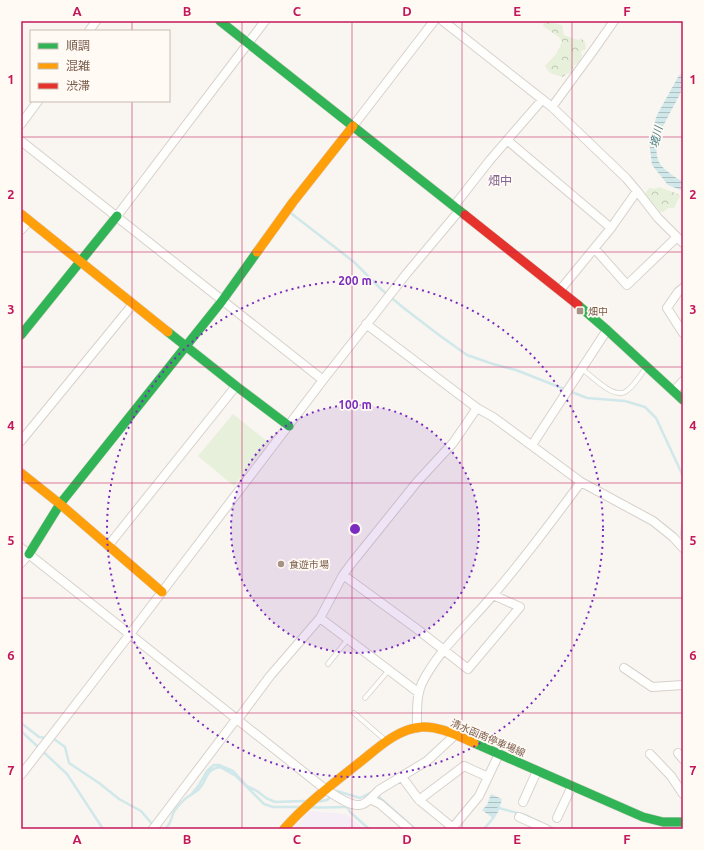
<svg xmlns="http://www.w3.org/2000/svg" width="704" height="850" viewBox="0 0 704 850" font-family="Ubuntu,'Noto Sans JP',sans-serif">
  <defs>
    <pattern id="forest-crowns" width="20" height="18" patternUnits="userSpaceOnUse"><rect width="20" height="18" fill="#e7f0db"/><path d="M2 6a3 3 0 1 1 6 0M12 15a3 3 0 1 1 6 0" fill="none" stroke="#c0c6b4"/></pattern>
    <pattern id="water-rules" width="6" height="5" patternUnits="userSpaceOnUse"><rect width="6" height="5" fill="#d0e8ea"/><path d="M0 2.5h6" fill="none" stroke="#aebfc0"/></pattern>
  </defs>
  <rect width="100%" height="100%" fill="#f9f5f0"/>
  <path fill="#f6eef6" d="M310 811 346 814 364 829H293Z"/>
  <path fill="url(#forest-crowns)" d="M544 22 552 23 562 25 564 35 578 40 581 38 585 42 586 49 581 51 582 56 578 63 573 66 571 73 566 74 563 77 550 73 545 66 557 53 562 42 560 38 543 26Z
    M659 187 678 194 680 196 674 208H668L663 212H660L654 204 647 200 645 194 649 188 655 189Z"/>
  <path fill="#e7f0db" d="M233 414 268 442 234 486 198 456Z"/>
  <path fill="url(#water-rules)" d="M683 71C683 76 684 82 683 87 675 110 639 151 667 171 672 175 677 179 683 181V191L668 185 652 165 649 140 657 115 678 77Z
    M491 794 502 799 499 810 494 819 482 810 487 805Z"/>
  <g fill="none" stroke-linecap="round" stroke-linejoin="round">
    <path stroke="#d0e8ea" stroke-width="2.5" d="M292 214 354 262 382 290 405 309 439 335 467 355 493 364 516 370 587 398 625 401 645 407 656 418 683 476
      M683 519 681 535 683 540
      M21 723 39 737 54 739 65 747 69 763 99 783 119 799 141 811 153 825 163 829
      M21 731 67 774 103 829
      M191 795 199 785 207 771 214 765H219L233 771 247 786 257 791 266 798 275 802 304 801
      M317 802 327 800 337 791 360 798 370 793 379 797 415 829
      M311 807C316 808 344 807 346 807 349 808 349 810 350 812L369 829
      M498 809 499 808 525 815 554 829
      M165 829C173 822 170 817 175 810 179 805 184 799 189 796 192 794 196 792 199 789 208 780 204 770 220 767L236 776 264 804 273 807H300
      M484 829 494 817"/>
    <g stroke="#d7d1cb" stroke-width="5.5">
      <path id="lane" d="M582 369C592 376 612 398 625 392 634 387 640 375 646 368
        M328 664 348 639
        M365 698 389 670
        M354 713 385 740"/>
    </g>
    <g stroke="#d7d1cb" stroke-width="10">
      <path id="street" d="M443 21 552 107 626 178 637 191 611 228 560 290
        M89 31 96 21
        M552 107 593 51 614 21
        M21 124 38 101
        M353 126 434 21
        M507 140 611 228
        M21 141C122 220 222 301 323 380
        M637 191 658 218 683 243
        M454 206 490 160 542 100
        M117 216 265 21
        M21 230 29 221
        M595 249 627 285 677 237
        M683 288 678 292 667 308 683 333
        M366 324 477 408 493 417 581 482 653 521 673 537 683 548
        M674 391 683 381
        M21 441 133 304
        M532 445 607 330
        M108 546 236 386
        M21 548 325 789C333 794 349 806 359 805 363 805 367 802 370 799L380 804 409 829
        M21 563 29 554
        M343 575 417 629 468 669 520 607 493 595
        M320 618 419 693
        M624 668 652 687 683 685
        M238 719 270 676 320 618 343 575 351 564 417 482 453 443 477 408
        M417 728C417 713 416 696 422 683 439 649 469 624 493 595 524 559 553 520 581 482
        M678 753 683 759
        M650 754 671 776 683 794
        M21 775 130 634 323 380 407 273 459 211
        M402 777 419 800
        M488 777 464 766 419 800 452 827 455 825 479 796 499 754
        M370 799 379 790 427 761 455 735
        M523 802 537 771
        M519 817 546 829
        M557 818 572 786
        M153 829 237 718"/>
    </g>
    <g stroke="#d9d2cb" stroke-width="10">
      <path id="fast" d="M220 21 465 215
        M578 305 607 330 683 400
        M168 332 236 386 289 426
        M21 335 117 216
        M29 554 60 504 222 301 257 252
        M474 743 643 817 663 822H683"/>
    </g>
    <g stroke="#d9d2cb" stroke-width="10">
      <path id="slow" d="M21 214 168 332
        M257 252 293 202 353 126
        M21 473 60 504 162 592
        M284 829C305 805 330 786 355 766 375 751 395 729 422 727 440 726 458 736 474 743"/>
    </g>
    <g stroke="#d9d2cb" stroke-width="10">
      <path id="jam" d="M465 215 578 305"/>
    </g>
    <use href="#lane" stroke="#fefefd" stroke-width="4"/>
    <use href="#street" stroke="#fefefd" stroke-width="8"/>
    <use href="#fast" stroke="#30b455" stroke-width="9"/>
    <use href="#slow" stroke="#ff9f0a" stroke-width="9"/>
    <use href="#jam" stroke="#e5322d" stroke-width="9"/>
  </g>
  <path fill="none" stroke="#c2185b" stroke-width="1" stroke-opacity="0.55" d="M132 21V31M242 21V829M352 21V829M462 21V829M572 21V829M132 101V829M21 137H683M21 252H683M21 367H683M21 483H683M21 598H683M21 713H683"/>
  <circle cx="355" cy="529" r="124" fill="#7b2cbf" fill-opacity=".12"/>
  <g fill="none" stroke="#7b2cbf" stroke-width="2" stroke-dasharray="2 4">
    <circle cx="355" cy="529" r="124"/>
    <circle cx="355" cy="529" r="248"/>
  </g>
  <g fill="#a69286" stroke="#fffaf3" stroke-width="1.5">
    <rect x="576" y="307" width="8" height="8" rx="2"/>
    <circle cx="281" cy="564" r="4"/>
  </g>
  <g text-anchor="middle" dominant-baseline="central" stroke-width="3.5" stroke-linejoin="round" paint-order="stroke">
    <g font-size="10" fill="#7a5c4d" stroke="#fffaf3" text-anchor="start">
      <text x="588" y="311">畑中</text>
      <text x="289" y="564">食遊市場</text>
    </g>
    <g font-size="10" fill="#7a5c4d" stroke="#fffaf3">
      <text transform="translate(488 738) rotate(23)">清水函南停車場線</text>
    </g>
    <g font-size="11" font-style="italic" fill="#437c86" stroke="#fffaf3">
      <text transform="translate(656 137) rotate(-77)">境川</text>
    </g>
    <g font-size="12" fill="#846695" stroke="#fffaf3">
      <text x="500" y="180">畑中</text>
    </g>
  </g>
  <circle cx="355" cy="529" r="6" fill="#7b2cbf" stroke="#fffaf3" stroke-width="2"/>
  <g font-size="12" text-anchor="middle" font-weight="bold" fill="#7b2cbf" stroke="#fffaf3" stroke-width="3.5" stroke-linejoin="round" paint-order="stroke">
    <text x="355" y="285">200 m</text>
    <text x="355" y="409">100 m</text>
  </g>
  <rect width="704" height="850" fill="none" stroke="#fffaf3" stroke-width="44"/>
  <rect x="30" y="30" width="140" height="72" fill="#fffaf3" stroke="#cabbb1"/>
  <rect x="38" y="43" width="20" height="6" fill="#30b455" stroke="#cabbb1"/>
  <text x="66" y="50" font-size="12" fill="#7a5c4d">順調</text>
  <rect x="38" y="63" width="20" height="6" fill="#ff9f0a" stroke="#cabbb1"/>
  <text x="66" y="70" font-size="12" fill="#7a5c4d">混雑</text>
  <rect x="38" y="83" width="20" height="6" fill="#e5322d" stroke="#cabbb1"/>
  <text x="66" y="90" font-size="12" fill="#7a5c4d">渋滞</text>
  <rect x="22" y="22" width="660" height="806" fill="none" stroke="#c2185b" stroke-width="1.5"/>
  <g font-size="13" text-anchor="middle" font-weight="bold" fill="#c2185b">
    <text x="77" y="16">A</text>
    <text x="187" y="16">B</text>
    <text x="297" y="16">C</text>
    <text x="407" y="16">D</text>
    <text x="517" y="16">E</text>
    <text x="627" y="16">F</text>
    <text x="11" y="84">1</text>
    <text x="693" y="84">1</text>
    <text x="11" y="199">2</text>
    <text x="693" y="199">2</text>
    <text x="11" y="314">3</text>
    <text x="693" y="314">3</text>
    <text x="11" y="430">4</text>
    <text x="693" y="430">4</text>
    <text x="11" y="545">5</text>
    <text x="693" y="545">5</text>
    <text x="11" y="660">6</text>
    <text x="693" y="660">6</text>
    <text x="11" y="775">7</text>
    <text x="693" y="775">7</text>
    <text x="77" y="844">A</text>
    <text x="187" y="844">B</text>
    <text x="297" y="844">C</text>
    <text x="407" y="844">D</text>
    <text x="517" y="844">E</text>
    <text x="627" y="844">F</text>
  </g>
</svg>
